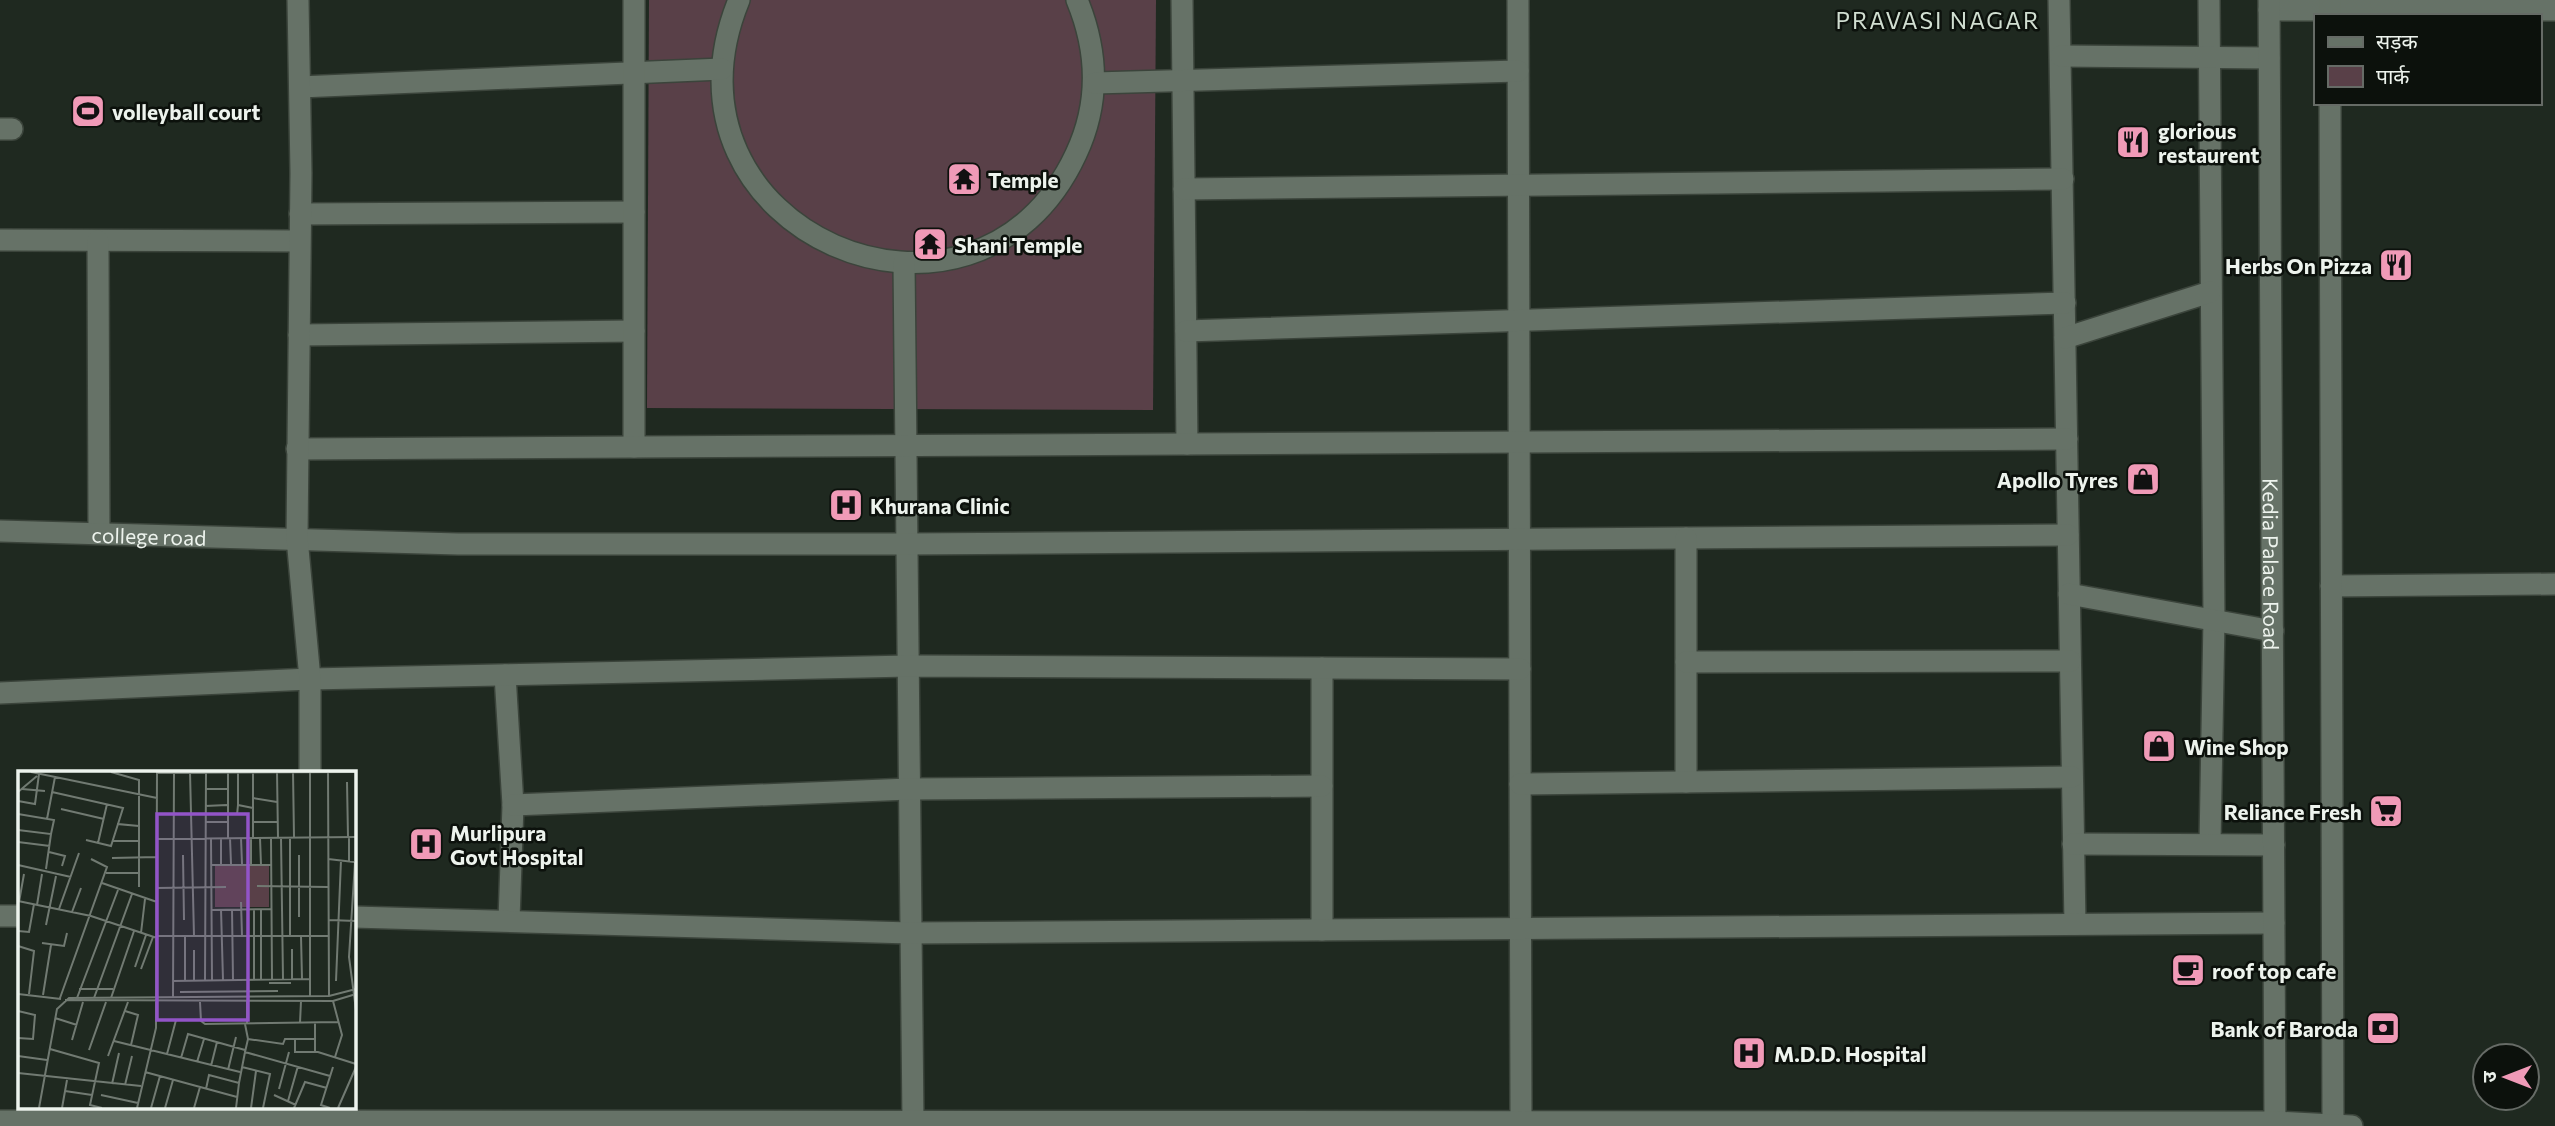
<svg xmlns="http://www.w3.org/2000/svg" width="2555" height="1126" viewBox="0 0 2555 1126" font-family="Commissioner,'Noto Sans Devanagari',sans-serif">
  <rect width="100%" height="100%" fill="#1f2920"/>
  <path fill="#594048" d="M649 0H1156L1153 410 647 408Z"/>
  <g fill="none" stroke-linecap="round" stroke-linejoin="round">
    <g stroke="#3b443b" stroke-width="24">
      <g id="street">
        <path d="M739 0C644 231 975 372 1076 154 1100 103 1098 51 1077 0"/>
        <path d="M1182 0 1187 444"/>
        <path d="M1518 0 1521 1121"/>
        <path d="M2059 0 2075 924"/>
        <path d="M2209 0 2214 619 2210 844"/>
        <path d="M2269 10H2555"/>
        <path d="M2061 56 2269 58"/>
        <path d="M1095 83 1518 71"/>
        <path d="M300 87 722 69"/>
        <path d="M0 129H12"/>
        <path d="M1184 189 2063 179"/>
        <path d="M300 214 634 212"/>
        <path d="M0 240 298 241"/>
        <path d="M98 241 99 533"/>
        <path d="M904 263 913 1121"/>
        <path d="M1186 331 2065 303"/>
        <path d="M299 335 634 331"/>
        <path d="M2065 338 2210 292"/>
        <path d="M634 447V0"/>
        <path d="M297 449 2067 439"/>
        <path id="s1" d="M0 531 458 544H907L2068 535"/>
        <path d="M1686 538V782"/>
        <path d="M2331 586 2555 584"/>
        <path d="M2069 594 2273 631"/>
        <path d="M1686 662 2070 661"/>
        <path d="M1322 668V930"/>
        <path d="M505 675 513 805 509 920"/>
        <path d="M0 693 310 679 908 666 1520 669"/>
        <path d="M1520 784 2072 777"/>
        <path d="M513 805 909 789 1322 786"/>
        <path d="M2073 844 2274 845"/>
        <path d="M0 916H19"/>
        <path d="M354 917 910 933 2274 923"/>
      </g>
    </g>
    <g stroke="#3b443b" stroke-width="24">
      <g id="secondary">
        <path d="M298 0 301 173 297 538 310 679V772"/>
        <path id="s2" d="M2269 0 2275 1126"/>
        <path d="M2330 0V16"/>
        <path d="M2330 103 2333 1126"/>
        <path d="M0 1121 2275 1122 2352 1126"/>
      </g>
    </g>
    <use href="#street" stroke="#667267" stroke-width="21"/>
    <use href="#secondary" stroke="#667267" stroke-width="21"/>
  </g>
  <defs>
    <g id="stadium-square" transform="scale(1.75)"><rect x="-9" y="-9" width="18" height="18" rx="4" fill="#f09ab7" stroke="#0c110c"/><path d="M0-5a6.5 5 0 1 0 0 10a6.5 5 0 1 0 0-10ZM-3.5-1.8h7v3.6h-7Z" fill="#111"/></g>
    <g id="restaurant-square" transform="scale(1.75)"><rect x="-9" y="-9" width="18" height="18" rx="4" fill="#f09ab7" stroke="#0c110c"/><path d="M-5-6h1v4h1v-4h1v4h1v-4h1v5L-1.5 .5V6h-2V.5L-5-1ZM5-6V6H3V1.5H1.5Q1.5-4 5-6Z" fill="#111"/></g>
    <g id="temple-square" transform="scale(1.75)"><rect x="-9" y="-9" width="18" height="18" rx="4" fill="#f09ab7" stroke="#0c110c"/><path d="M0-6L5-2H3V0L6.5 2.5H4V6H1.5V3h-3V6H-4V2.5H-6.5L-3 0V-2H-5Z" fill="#111"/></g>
    <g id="shop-square" transform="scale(1.75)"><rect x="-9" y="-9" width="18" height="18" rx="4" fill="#f09ab7" stroke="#0c110c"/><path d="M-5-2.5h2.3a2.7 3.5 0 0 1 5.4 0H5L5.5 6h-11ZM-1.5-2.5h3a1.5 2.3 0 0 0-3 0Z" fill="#111"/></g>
    <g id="hospital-square" transform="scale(1.75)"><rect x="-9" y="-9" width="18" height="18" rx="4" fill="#f09ab7" stroke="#0c110c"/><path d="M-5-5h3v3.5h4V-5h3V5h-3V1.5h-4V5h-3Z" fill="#111"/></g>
    <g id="supermarket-square" transform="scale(1.75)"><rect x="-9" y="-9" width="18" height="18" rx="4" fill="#f09ab7" stroke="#0c110c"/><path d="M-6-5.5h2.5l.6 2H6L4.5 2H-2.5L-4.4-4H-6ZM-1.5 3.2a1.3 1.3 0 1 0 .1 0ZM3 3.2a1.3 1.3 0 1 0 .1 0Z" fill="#111"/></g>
    <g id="cafe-square" transform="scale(1.75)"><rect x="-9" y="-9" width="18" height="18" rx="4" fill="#f09ab7" stroke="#0c110c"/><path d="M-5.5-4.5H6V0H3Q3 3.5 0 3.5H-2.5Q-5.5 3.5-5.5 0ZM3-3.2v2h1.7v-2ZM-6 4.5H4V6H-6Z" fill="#111"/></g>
    <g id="bank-square" transform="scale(1.75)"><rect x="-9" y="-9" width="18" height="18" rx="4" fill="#f09ab7" stroke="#0c110c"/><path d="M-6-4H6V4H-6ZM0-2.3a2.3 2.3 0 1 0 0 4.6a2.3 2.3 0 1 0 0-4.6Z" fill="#111"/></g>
  </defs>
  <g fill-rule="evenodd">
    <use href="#stadium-square" x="88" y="111"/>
    <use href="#restaurant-square" x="2133" y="142"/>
    <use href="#temple-square" x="964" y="179"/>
    <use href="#temple-square" x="930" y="244"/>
    <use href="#restaurant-square" x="2396" y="265"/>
    <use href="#shop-square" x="2143" y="479"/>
    <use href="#hospital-square" x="846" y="505"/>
    <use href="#shop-square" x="2159" y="746"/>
    <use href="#supermarket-square" x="2386" y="811"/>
    <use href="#hospital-square" x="426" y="844"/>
    <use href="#cafe-square" x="2188" y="970"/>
    <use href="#bank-square" x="2383" y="1028"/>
    <use href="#hospital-square" x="1749" y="1053"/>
  </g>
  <g text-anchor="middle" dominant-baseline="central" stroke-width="5" stroke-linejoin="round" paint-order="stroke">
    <g font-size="21" font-weight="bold" fill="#edf3ed" stroke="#0c110c" text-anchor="start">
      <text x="112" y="111">volleyball court</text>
      <text x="2158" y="130">glorious<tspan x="2158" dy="24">restaurent</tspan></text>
      <text x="988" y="179">Temple</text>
      <text x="954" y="244">Shani Temple</text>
      <text x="2372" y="265" text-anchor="end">Herbs On Pizza</text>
      <text x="2118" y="479" text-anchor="end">Apollo Tyres</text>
      <text x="870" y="505">Khurana Clinic</text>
      <text x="2184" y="746">Wine Shop</text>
      <text x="2362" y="811" text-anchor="end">Reliance Fresh</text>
      <text x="450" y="832">Murlipura<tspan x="450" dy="24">Govt Hospital</tspan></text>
      <text x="2212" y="970">roof top cafe</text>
      <text x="2358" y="1028" text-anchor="end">Bank of Baroda</text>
      <text x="1774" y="1053">M.D.D. Hospital</text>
    </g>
    <g font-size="21" fill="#edf3ed" stroke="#0c110c">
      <text stroke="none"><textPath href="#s1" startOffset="149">college road</textPath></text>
      <text stroke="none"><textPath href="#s2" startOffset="564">Kedia Palace Road</textPath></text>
    </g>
    <g font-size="23" letter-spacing="2" fill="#d1ded1" stroke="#0c110c">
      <text x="1938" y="20">PRAVASI NAGAR</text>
    </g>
  </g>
  <g transform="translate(18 771)">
    <rect width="338" height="338" fill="#1f2920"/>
    <path d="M197 95H251V136H197Z" fill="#594048"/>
    <path fill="none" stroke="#717a72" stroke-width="2" d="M13 1 139 27M93 1 121 9V116M172 1 176 165M259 1 260 67M275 1 276 66M292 1V226M310 1 311 225M139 2 338 1M329 11 330 66M4 18 27 20M187 18H210M0 21 19 5M34 21 105 37 100 53 121 55M235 27 259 31M0 30 17 33 21 3M220 34V1M187 35 209 34M43 38 86 48M0 43 36 49 33 63M219 44 220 34 235 37M29 48 37 6M187 51H210M235 51H259M0 59 33 63 28 98M193 67 194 209M203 67V93M210 67V1M212 67 213 93M223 67 224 93M233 67V94M235 67V1M242 67 243 94M253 67 254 208M263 67 265 208M272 67V165M139 68 338 66M68 69 93 75 100 53M95 70H121M0 71 32 75M80 72 89 33M31 81 47 85 44 95M165 84 166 149M281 84V146M94 87 139 86M310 88 336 91M331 90V66M337 91 331 186 338 239M0 94 53 106M194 94H253M88 102H121M84 112 139 131M239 115 310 116M139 117 208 116M0 130 73 145 139 167M1 131 6 103M223 131 224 165M19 134 24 103M41 138 61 82M203 138 205 209M214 138 215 209M243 138V209M194 139 254 138M54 141 63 117M311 149 338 150M28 154 38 105M0 160 11 161 16 133M123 162 127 128M139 165H311M167 165V209M283 165 284 208M24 172 46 175 49 162M0 175 16 180 11 223M176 179V210M117 196 128 164M123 198 135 166M274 208V178M187 209 188 1M236 209V138M155 210 292 208M318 210 323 89M251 212H273M61 218H95M162 221 260 220M0 223 43 228M25 224 33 174M155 226 156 1M42 227 89 96 73 88M59 227 100 119M76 227 114 123M93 227 116 160M47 229 315 230 338 223M229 230V253M315 230 324 264 317 286M182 231 183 250 187 253 320 251M0 240 17 244 15 268 0 267M107 240 120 244 113 274M37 247 59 254M282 252 283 230M297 252V281M227 253 230 268 265 273 267 268H297M230 268 227 281 312 305M54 269 65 231M277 269V281H300L338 293M96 270 222 301M32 278 81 292 72 334 84 337M71 279 88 231M149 283 158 249M0 285 29 289M90 285 110 231M163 287 170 263 227 279M179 291 186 268M193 295 199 271M224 296 252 303 245 337M210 299 218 266M127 301 219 326M0 302 123 315M94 313 101 282M107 314 114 285M188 318 191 304 221 312 227 281M261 318 271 281M47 320 74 324M83 324 120 332M256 324 278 334M270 330 280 295M21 337 39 238 51 227 311 225 338 218M44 337 49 309M119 337 138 257 139 1M133 337 142 305M147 337 155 309M176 337 182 316M218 337 221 312M233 337 238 300M276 337 287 311 309 317M312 337 303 334 315 296M320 337 338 296"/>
    <path fill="#9254c8" fill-opacity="0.15" stroke="#9254c8" stroke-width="3.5" d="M139 43H230V249H139Z"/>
    <rect width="338" height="338" fill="none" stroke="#edf3ed" stroke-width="3.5"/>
  </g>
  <rect x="2314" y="14" width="228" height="91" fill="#0c110c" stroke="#666b66" stroke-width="2"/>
  <rect x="2328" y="37" width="35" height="10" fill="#667267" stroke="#666b66" stroke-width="2"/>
  <text x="2376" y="49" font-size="21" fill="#edf3ed">सड़क</text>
  <rect x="2328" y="66" width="35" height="21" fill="#594048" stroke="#666b66" stroke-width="2"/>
  <text x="2376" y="84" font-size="21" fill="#edf3ed">पार्क</text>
  <g transform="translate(2506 1077) rotate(270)"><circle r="33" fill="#0c110c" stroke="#666b66" stroke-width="2"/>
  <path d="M0-5L12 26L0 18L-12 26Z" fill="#f09ab7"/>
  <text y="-10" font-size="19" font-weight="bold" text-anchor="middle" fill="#edf3ed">उ</text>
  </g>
</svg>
